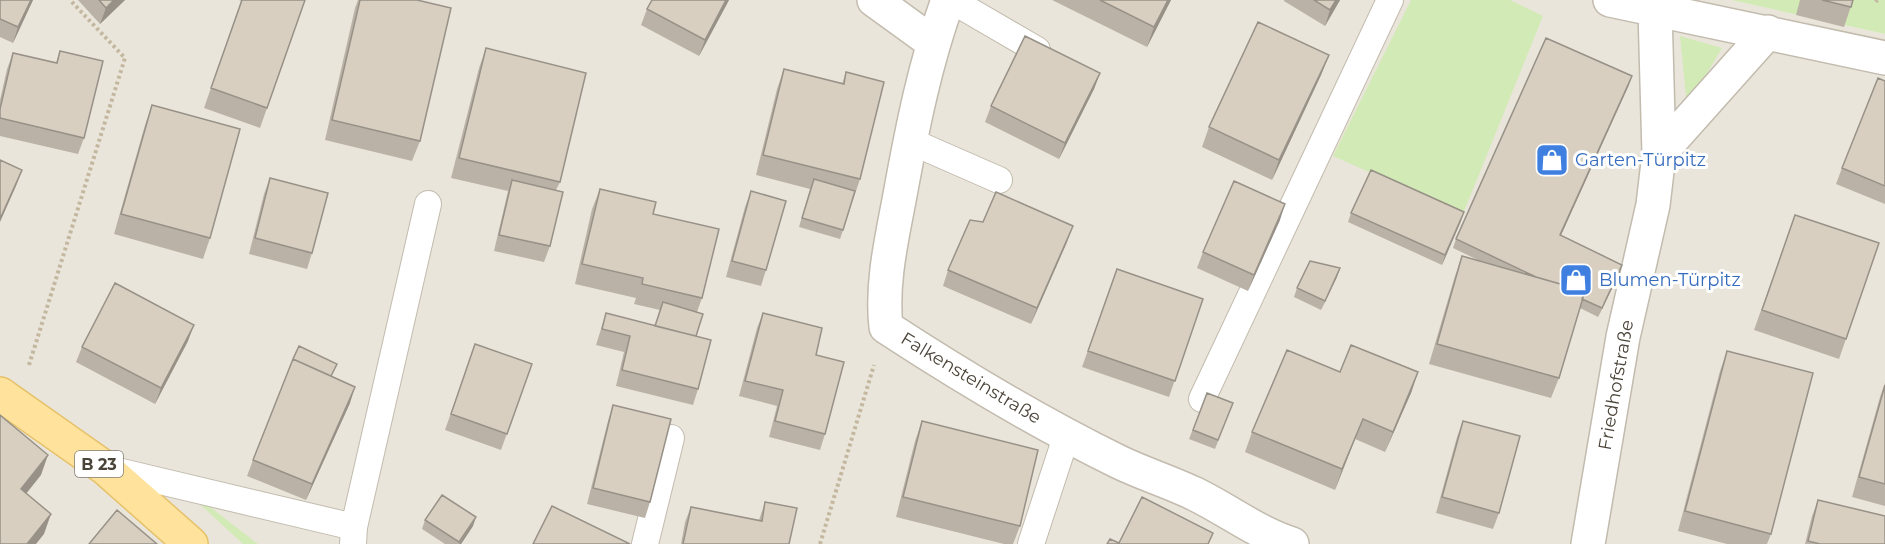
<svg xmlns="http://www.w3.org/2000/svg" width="1885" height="544" viewBox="0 0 1885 544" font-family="Montserrat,sans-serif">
  <rect width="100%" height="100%" fill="#f6f3ec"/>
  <path fill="#eae5da" d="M0 0H1731L1885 34V544H0Z"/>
  <path fill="#d2eab5" d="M1411 0H1510L1543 16 1463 214 1333 156Z
    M1731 0H1885V34Z
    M1680 36 1722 48 1687 107Z
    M192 497 201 500 258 544H243Z"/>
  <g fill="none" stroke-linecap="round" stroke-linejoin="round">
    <g stroke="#c2bbae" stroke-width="28">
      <path id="service" d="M951 0 1037 50
        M910 141 999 180
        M1202 399 1390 0
        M105 468 354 527 353 544
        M354 527 428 204
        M645 544 671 438
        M1031 544 1067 434"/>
    </g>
    <g stroke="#c2bbae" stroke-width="36">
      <path id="minor" d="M874 0 932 42
        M948 0C925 63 912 129 900 195 892 238 881 283 886 327 961 376 1039 423 1119 462 1144 474 1170 482 1195 494 1228 510 1257 533 1292 544
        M1610 0 1885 58
        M1659 154 1768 32
        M1588 544 1623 337 1653 205 1659 154 1655 11"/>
    </g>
    <g stroke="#e6c16a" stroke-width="36">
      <path id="primary" d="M0 394 105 468 191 544"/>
    </g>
    <path stroke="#c4b79f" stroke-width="4" stroke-dasharray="3 3" stroke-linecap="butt" d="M1876 2 1877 0
      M29 365 125 58 70 0
      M820 544 874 365"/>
    <use href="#service" stroke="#fff" stroke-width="26"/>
    <use href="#minor" stroke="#fff" stroke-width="33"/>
    <use href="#primary" stroke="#ffe39c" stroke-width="33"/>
  </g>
  <path fill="#bab2a6" d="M0 0H33L13 43 0 37Z
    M78 0H125L100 24Z
    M239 0H305L260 128 204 108 241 1Z
    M358 0H417L420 141 412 161 325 140 355 8Z
    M652 0H729L699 56 641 25 647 9Z
    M1052 0H1171L1147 47Z
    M1284 0H1340L1325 26 1284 1Z
    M1800 0H1853L1844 27 1796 15Z
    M486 48 560 182 556 190 550 246 544 262 494 251 508 191 451 178 479 68Z
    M60 51 84 138 78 154 0 136V100L7 69 13 53 56 63Z
    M1329 55 1321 75 1272 180 1202 147 1209 127Z
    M784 69 842 84 846 72 860 179 840 239 799 227 810 189 756 175 777 89Z
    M1100 73 1094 89 1059 159 985 122 991 106Z
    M1632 76 1561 235 1622 265 1619 274 1598 317 1580 308 1559 378 1551 398 1429 364 1455 276 1462 256 1478 260 1453 248 1456 239Z
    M1885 81V204L1836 184 1842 168Z
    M152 105 210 238 203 259 114 234 145 125Z
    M270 178 312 253 307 269 249 254 264 194Z
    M600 189 653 214 702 298 697 312 696 336 698 389 693 405 616 386 624 352 596 345 606 313 655 326 660 310 634 304 636 298 575 284 592 209Z
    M751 191 766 270 761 286 726 277 745 207Z
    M1351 213 1461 221 1442 265 1348 222Z
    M1795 215 1846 339 1839 359 1754 330Z
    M1280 220 1248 291 1197 268 1203 252Z
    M983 222 1067 242 1031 324 943 286 948 270Z
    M1117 269 1203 299 1169 397 1082 367Z
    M1337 277 1321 310 1294 297 1297 288Z
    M763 313 816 355 825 434 820 450 769 437 777 406 739 396 757 328Z
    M188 341 155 404 76 362 82 347Z
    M475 344 532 364 501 450 445 430Z
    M1727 351 1771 534 1767 544H1727L1678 531 1720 371Z
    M1340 372H1418L1411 393 1385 452 1355 439 1335 490 1245 452 1252 432Z
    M332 376 350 403 306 500 247 476 253 460Z
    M1885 383V506L1852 497 1880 397Z
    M1207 393 1233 403 1215 449 1189 439Z
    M613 405 650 502 645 518 587 504 608 421Z
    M922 421 1020 526 1013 544H1004L896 517 915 441Z
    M1463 421 1499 513 1493 529 1436 513 1457 437Z
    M1818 500 1885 544H1805L1812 516Z
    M765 502 789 544H681L685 522 691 507 759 520Z
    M425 520 473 526 461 544H445L422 529Z"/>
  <path fill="#979187" d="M31 0H33L13 43 18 27Z
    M114 0H125L100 24 106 8Z
    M726 0H729L699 56 705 40Z
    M1168 0H1171L1147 47 1154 27Z
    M1336 0H1340L1325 26 1330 10Z
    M1329 55 1321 75 1272 180 1279 160Z
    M1100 73 1094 89 1059 159 1065 143Z
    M1632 76 1629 85 1557 244 1560 235Z
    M22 170 16 186 0 222V219Z
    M1285 204 1280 220 1248 291 1254 275Z
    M1464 212 1461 221 1442 265 1445 255Z
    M1073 226 1067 242 1031 324 1037 308Z
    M1622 265 1619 274 1598 317 1602 308Z
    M1340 268 1337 277 1321 310 1325 301Z
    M194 325 188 341 155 404 161 388Z
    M1418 372 1411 393 1385 452 1393 432Z
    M355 387 350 403 306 500 312 484Z
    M1363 419 1355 439 1335 490 1342 469Z
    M48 455 41 475 14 509 21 489Z
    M51 514 44 534 36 544H27Z
    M476 517 473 526 461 544H459Z"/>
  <path fill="#d8cfc1" stroke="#979187" stroke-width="1.5" d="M0 0H31L18 27 0 19Z
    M99 0H114L106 8Z
    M242 0H305L267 108 211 88Z
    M360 0H417L451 8 420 141 332 120Z
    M652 0H726L705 40 647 9Z
    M1100 0H1168L1154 27Z
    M1314 0H1336L1330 10Z
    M1822 0H1853L1851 7Z
    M1258 22 1329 55 1279 160 1209 127Z
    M1025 36 1100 73 1065 143 991 106Z
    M1546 38 1632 76 1560 235 1622 265 1602 308 1582 299 1585 291 1536 277 1456 239Z
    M486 48 586 73 560 182 459 158Z
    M60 51 103 61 84 138 0 118V109L13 53 57 63Z
    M784 69 844 84 846 72 884 82 860 179 763 155Z
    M1878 78 1885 81V186L1842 168Z
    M152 105 240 129 210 238 121 214Z
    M0 160 22 170 0 219Z
    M1371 170 1464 212 1445 255 1351 213Z
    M270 178 328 193 312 253 255 238Z
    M814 179 855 191 843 230 802 218Z
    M512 180 563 192 550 246 499 235Z
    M1234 181 1285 204 1254 275 1203 252Z
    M600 189 656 202 653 214 719 229 702 298 642 284 643 278 582 264Z
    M751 191 786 201 766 270 732 261Z
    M996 192 1073 226 1037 308 948 270 970 220 983 222Z
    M1795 215 1879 243 1846 339 1762 310Z
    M1462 256 1585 291 1559 378 1437 344Z
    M1310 261 1340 268 1325 301 1297 288Z
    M1117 269 1203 299 1175 381 1088 351Z
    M115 283 194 325 161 388 82 347Z
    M663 302 703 314 696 336 655 326Z
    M606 313 711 340 698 389 622 370 630 336 602 329Z
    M763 313 822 328 816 355 844 362 825 434 775 421 783 390 745 381Z
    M475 344 532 364 507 434 451 414Z
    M1351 345 1418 372 1393 432 1363 419 1342 469 1252 432 1287 350 1340 372Z
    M299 346 337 364 331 376 293 359Z
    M1727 351 1813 373 1771 534 1685 511Z
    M293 359 355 387 312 484 253 460Z
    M1885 385V484L1859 477Z
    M1207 393 1233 403 1218 440 1193 430Z
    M613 405 671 419 650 502 593 488Z
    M0 415 48 455 21 489 51 514 27 544H0Z
    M922 421 1038 450 1020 526 903 497Z
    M1463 421 1520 436 1499 513 1442 497Z
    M442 495 476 517 459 542 425 520Z
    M1142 497 1213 533 1208 544H1107L1110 539 1119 543Z
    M1818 500 1885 516V544H1820L1808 541Z
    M765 502 797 508 789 544H683L691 507 762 521Z
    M552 506 630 544H533Z
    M117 510 157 544H89Z"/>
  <defs>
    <g id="shop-square" transform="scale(1.725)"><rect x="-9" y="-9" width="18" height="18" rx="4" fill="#3f7fe0" stroke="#fff"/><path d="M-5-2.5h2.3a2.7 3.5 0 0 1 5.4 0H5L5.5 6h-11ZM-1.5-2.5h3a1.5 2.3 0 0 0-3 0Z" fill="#fff"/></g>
  </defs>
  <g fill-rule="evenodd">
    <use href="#shop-square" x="1552" y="160"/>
    <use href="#shop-square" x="1576" y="280"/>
  </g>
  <g text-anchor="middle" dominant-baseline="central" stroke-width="6" stroke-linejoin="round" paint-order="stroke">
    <rect fill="#fff" stroke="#817c74" stroke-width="1.5" x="75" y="451" width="48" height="26" rx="4.5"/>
    <g font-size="16" font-weight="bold" fill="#4b4439">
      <text x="99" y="464">B 23</text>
    </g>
    <g font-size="18" fill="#366cbe" stroke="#fff" text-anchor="start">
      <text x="1575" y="160">Garten-Türpitz</text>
      <text x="1599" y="280">Blumen-Türpitz</text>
    </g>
    <g font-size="18" fill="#4b4439" stroke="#fff">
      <text transform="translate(971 378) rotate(31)">Falkensteinstraße</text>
      <text transform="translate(1616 385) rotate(-80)">Friedhofstraße</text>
    </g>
  </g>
</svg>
